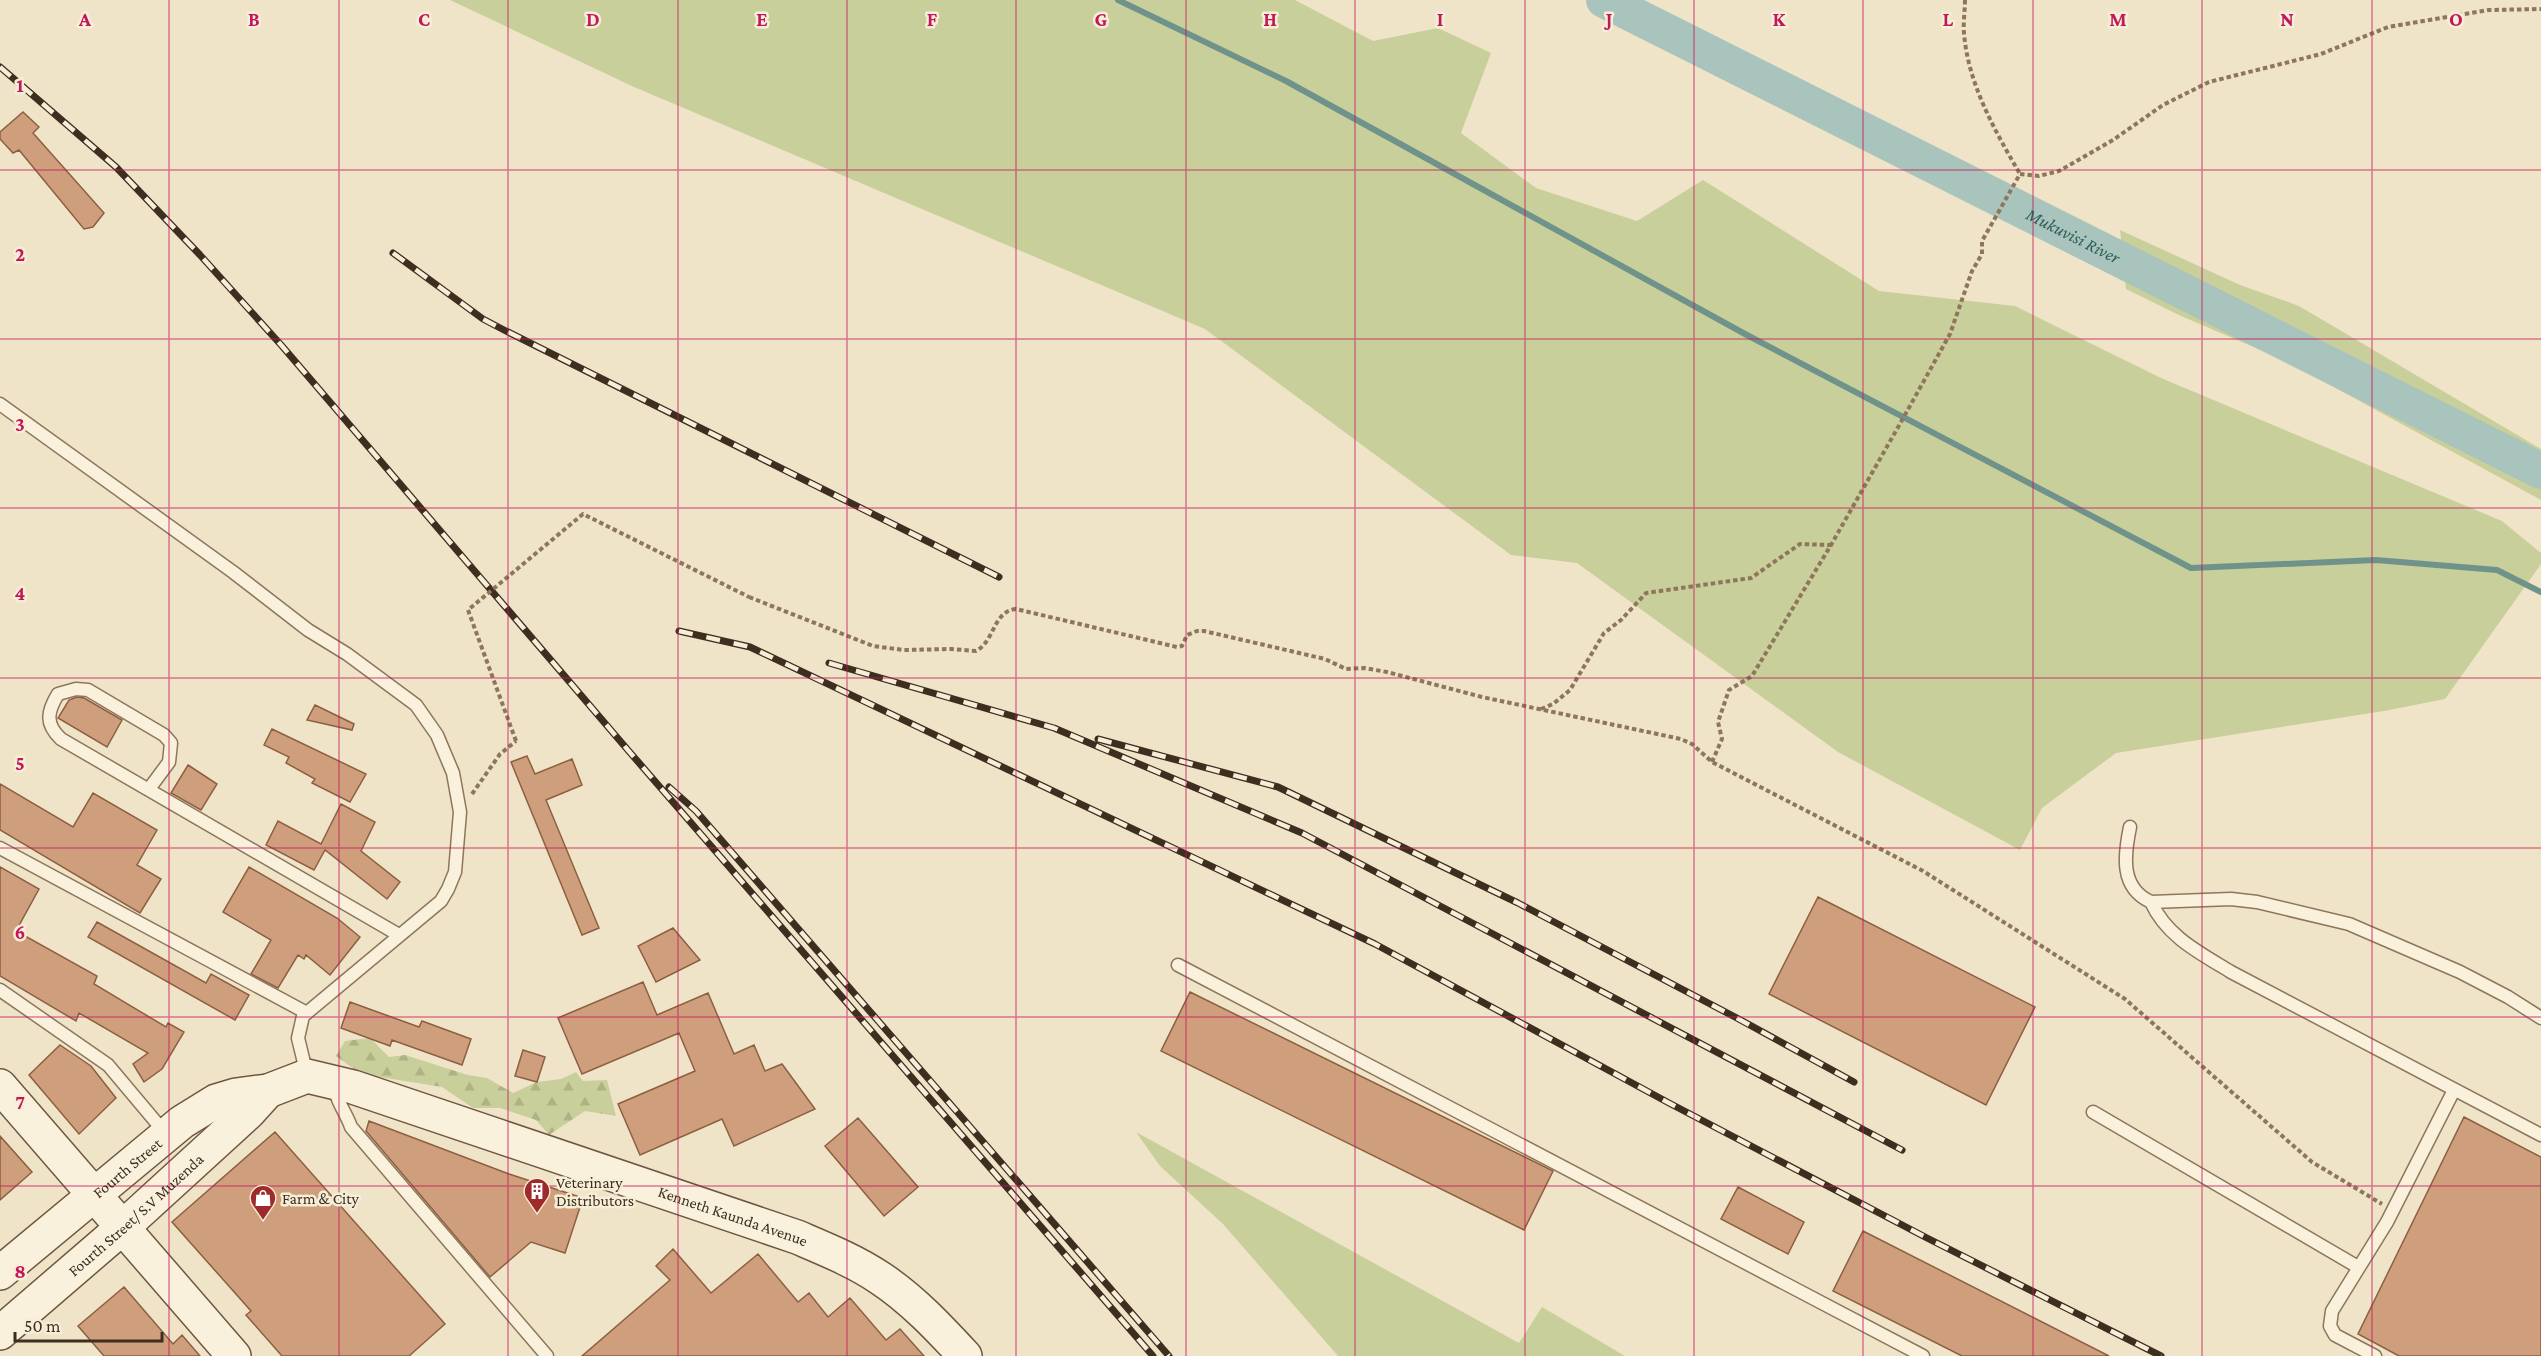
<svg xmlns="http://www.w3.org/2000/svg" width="2541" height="1356" viewBox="0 0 2541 1356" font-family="'Crimson Pro',serif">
  <defs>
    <pattern id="forest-firs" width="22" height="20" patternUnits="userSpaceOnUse" patternTransform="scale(1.5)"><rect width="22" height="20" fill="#c9cf9b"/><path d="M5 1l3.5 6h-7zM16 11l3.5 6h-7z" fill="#aeb285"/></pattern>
  </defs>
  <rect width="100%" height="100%" fill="#f0e4c8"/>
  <path fill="#c9cf9b" d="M450 0H1295L1373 41 1438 28 1491 53 1461 133 1536 188 1637 221 1703 180 1879 291 2015 306 2161 378 2502 521 2541 553V564L2445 699 2384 711 2116 753 2042 808 2020 850 1838 752 1577 563 1511 555 1205 329 634 87Z
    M2120 230 2240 285 2299 306 2541 449V500L2284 360 2181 316 2126 289Z
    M1136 1132 1519 1343 1542 1307 1625 1356H1338L1223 1224 1160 1166Z"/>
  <path fill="url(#forest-firs)" d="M370 1038 389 1057 405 1055 468 1075 487 1078 513 1093 537 1082 561 1079 576 1072 583 1081 607 1080 616 1116 585 1111 549 1135 536 1120 500 1108H473L442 1087 361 1074 336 1056 345 1041Z"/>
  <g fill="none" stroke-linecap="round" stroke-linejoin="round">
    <path stroke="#6f938a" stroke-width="6" d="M1118 0 1286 81 1745 334 2191 568 2376 560 2497 570 2541 592"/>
    <path stroke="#a9c4bc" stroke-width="36" id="s1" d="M1604 0 2541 471"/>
  </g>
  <path fill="#cf9f7d" stroke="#8d5f41" stroke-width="1.5" d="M23 112 39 127 33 133 104 213 93 227 84 229 19 150 13 153 0 139V132Z
    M77 697 84 698 122 720 107 747 58 718 69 700Z
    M315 705 354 724 352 730 307 720Z
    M272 729 366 774 350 802 312 783 315 779 286 763 289 757 264 745Z
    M527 756 535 774 572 759 582 785 546 800 599 928 582 935 511 762Z
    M188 765 217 784 201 810 171 793Z
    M0 784 73 827 93 793 157 830 137 865 161 879 140 913 0 830Z
    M341 804 375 822 361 851 400 882 387 899 325 850 314 870 266 845 278 821 321 844Z
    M0 867 39 889 16 931 97 976 94 984 166 1027 168 1023 184 1032 162 1069 144 1082 133 1064 148 1053 79 1013 76 1021 0 976Z
    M249 867 337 918 360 937 330 975 306 955 304 959 298 955 278 988 251 974 271 940 223 912Z
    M1818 897 2035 1007 1986 1105 1769 994Z
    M97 922 206 983 211 974 249 995 235 1020 88 937Z
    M673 928 700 960 656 982 638 946Z
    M643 982 657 1015 708 993 734 1054 754 1045 765 1071 782 1064 815 1109 734 1146 722 1119 640 1155 618 1104 695 1071 679 1033 582 1074 558 1018Z
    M1190 992 1553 1171 1524 1230 1161 1051Z
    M350 1002 419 1027 422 1021 471 1039 462 1065 392 1040 390 1046 341 1028Z
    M60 1045 91 1066 116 1098 79 1134 29 1075Z
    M523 1050 545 1057 537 1082 515 1076Z
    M2464 1117 2541 1157V1356H2399L2358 1334Z
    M858 1118 918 1187 884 1216 825 1146Z
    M369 1121 509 1174 583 1198 565 1253 531 1242 490 1277 366 1131Z
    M275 1132 445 1324 409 1356H282L246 1315 251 1311 172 1222Z
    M0 1136 32 1172 0 1200Z
    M1738 1187 1804 1222 1788 1254 1721 1219Z
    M1863 1231 2109 1356H1962L1833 1291Z
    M673 1249 711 1293 758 1254 798 1302 809 1293 828 1317 850 1298 886 1340 900 1329 924 1356H582L670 1280 656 1266Z
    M124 1287 173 1344 182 1335 200 1356H104L78 1326Z"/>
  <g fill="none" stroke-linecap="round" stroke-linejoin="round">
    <g stroke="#8d765c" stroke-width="15">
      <path id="lane" d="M0 404 233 572 308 630 347 654 416 705 437 735 453 773 460 812 455 872 448 889 441 901 303 1016 298 1038 307 1075
        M149 789 169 762 171 743 164 735 88 690 76 689 58 694C47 712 45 724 61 739L399 935
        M2130 827C2124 856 2120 888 2151 902L2231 899 2257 902 2349 924 2460 972 2508 997 2541 1018
        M0 848 307 1013
        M2151 902C2167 937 2200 953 2231 972L2541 1135
        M1178 965 1923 1356
        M0 990 108 1065 166 1134
        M335 1086C336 1102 346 1112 351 1127L547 1356
        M2093 1112 2358 1267
        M2375 1356 2335 1335 2330 1326 2332 1311 2387 1222 2454 1090"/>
    </g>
    <g stroke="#6f573f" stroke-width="36">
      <g id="secondary">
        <path d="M0 1086 234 1356"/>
        <path id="s2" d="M0 1273 182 1122 216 1101 236 1095 268 1091 307 1076 353 1087 797 1237C825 1249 855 1261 880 1278 912 1299 939 1328 965 1356"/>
        <path id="s3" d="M0 1333 122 1228 249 1112 268 1091"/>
      </g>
    </g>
    <path stroke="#8d765c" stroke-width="4" stroke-dasharray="4.5 3" stroke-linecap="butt" d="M1965 0C1965 11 1963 22 1964 33 1968 84 1995 131 2020 174
      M2020 174 2039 176 2059 171 2113 140 2163 105 2209 82 2321 54 2388 27 2489 10 2541 9
      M749 597 873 646 904 650 951 649 976 651C995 641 993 611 1016 609L1177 647 1182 646 1187 635 1197 631H1204L1325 659 1346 669 1364 668 1387 672 1482 697 1681 739 1692 744 1712 762 1923 871 2125 999 2312 1162 2382 1204
      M1541 709 1553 704 1570 690 1604 633 1621 620 1646 593 1751 578 1800 544 1831 545
      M1712 762 1722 739 1718 722 1729 690 1752 676 1831 545 1901 422 1950 334 1972 271 1982 254V241L2020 174
      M472 794 500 754 516 741"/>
    <use href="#lane" stroke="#faf1dc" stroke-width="12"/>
    <use href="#secondary" stroke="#faf1dc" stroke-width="33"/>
    <g stroke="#3d2e20" stroke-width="7">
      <path id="rail" d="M0 67 116 167 200 255 282 346 627 749 1153 1356
        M393 253 483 319 504 330 999 577
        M679 631 750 647 1375 944 1669 1103 1927 1238 2161 1356
        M829 663 1054 728 1302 833 1902 1150
        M1098 739 1278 787 1518 903 1735 1017 1854 1082
        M669 787 696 811 1169 1356"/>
    </g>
    <use href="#rail" stroke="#f7eed8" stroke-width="4.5" stroke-dasharray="14" stroke-linecap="butt"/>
    <path stroke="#8d765c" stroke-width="4" stroke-dasharray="4.5 3" stroke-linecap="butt" d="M516 741 468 610 583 514 749 597"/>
  </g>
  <path fill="none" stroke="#c2185b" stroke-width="1.5" stroke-opacity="0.55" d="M169 0V1356M339 0V1356M508 0V1356M678 0V1356M847 0V1356M1016 0V1356M1186 0V1356M1355 0V1356M1525 0V1356M1694 0V1356M1863 0V1356M2033 0V1356M2202 0V1356M2372 0V1356M0 170H2541M0 339H2541M0 508H2541M0 678H2541M0 848H2541M0 1017H2541M0 1186H2541"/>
  <defs>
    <g id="building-pin" transform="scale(1.35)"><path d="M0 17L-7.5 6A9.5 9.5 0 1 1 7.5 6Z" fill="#9e2a2b" stroke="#f7eed8"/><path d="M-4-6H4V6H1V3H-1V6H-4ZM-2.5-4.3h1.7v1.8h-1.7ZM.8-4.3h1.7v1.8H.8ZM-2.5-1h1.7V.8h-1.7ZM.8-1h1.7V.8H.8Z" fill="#fff"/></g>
    <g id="shop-pin" transform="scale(1.35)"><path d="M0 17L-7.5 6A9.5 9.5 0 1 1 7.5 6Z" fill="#9e2a2b" stroke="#f7eed8"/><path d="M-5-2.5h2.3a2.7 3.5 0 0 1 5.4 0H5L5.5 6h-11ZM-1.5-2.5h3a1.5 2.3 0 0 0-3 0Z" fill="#fff"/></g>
  </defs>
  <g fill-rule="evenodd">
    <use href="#building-pin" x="537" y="1191"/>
    <use href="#shop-pin" x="263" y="1198"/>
  </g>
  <g text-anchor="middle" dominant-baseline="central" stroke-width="5" stroke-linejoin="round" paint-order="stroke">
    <g font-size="16" fill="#3d2e20" stroke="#f7eed8">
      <text stroke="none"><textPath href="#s2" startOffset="165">Fourth Street</textPath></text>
      <text stroke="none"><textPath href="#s3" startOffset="180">Fourth Street/ S.V Muzenda</textPath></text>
      <text stroke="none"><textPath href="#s2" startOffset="820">Kenneth Kaunda Avenue</textPath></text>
    </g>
    <g font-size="16" fill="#3d2e20" stroke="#f7eed8" text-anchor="start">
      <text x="556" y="1182">Veterinary<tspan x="556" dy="18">Distributors</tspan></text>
      <text x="282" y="1198">Farm &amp; City</text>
    </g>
    <g font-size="18" font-style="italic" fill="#2f5d5a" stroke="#f7eed8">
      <text stroke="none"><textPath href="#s1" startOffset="525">Mukuvisi River</textPath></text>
    </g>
  </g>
  <g font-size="20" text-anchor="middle" font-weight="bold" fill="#c2185b" stroke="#f7eed8" stroke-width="5" stroke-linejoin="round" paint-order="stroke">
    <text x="85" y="26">A</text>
    <text x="254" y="26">B</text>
    <text x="424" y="26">C</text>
    <text x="593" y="26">D</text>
    <text x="762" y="26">E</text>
    <text x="932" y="26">F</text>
    <text x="1101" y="26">G</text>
    <text x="1270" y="26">H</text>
    <text x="1440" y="26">I</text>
    <text x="1609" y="26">J</text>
    <text x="1779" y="26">K</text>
    <text x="1948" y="26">L</text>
    <text x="2118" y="26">M</text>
    <text x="2287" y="26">N</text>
    <text x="2456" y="26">O</text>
    <text x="20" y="92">1</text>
    <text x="20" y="261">2</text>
    <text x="20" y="431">3</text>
    <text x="20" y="600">4</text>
    <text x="20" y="770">5</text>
    <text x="20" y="939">6</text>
    <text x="20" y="1109">7</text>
    <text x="20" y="1278">8</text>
  </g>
  <path d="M15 1332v9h147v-9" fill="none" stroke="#3d2e20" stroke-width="3"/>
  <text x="24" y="1332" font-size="18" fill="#3d2e20" stroke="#f7eed8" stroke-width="4.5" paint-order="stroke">50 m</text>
</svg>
